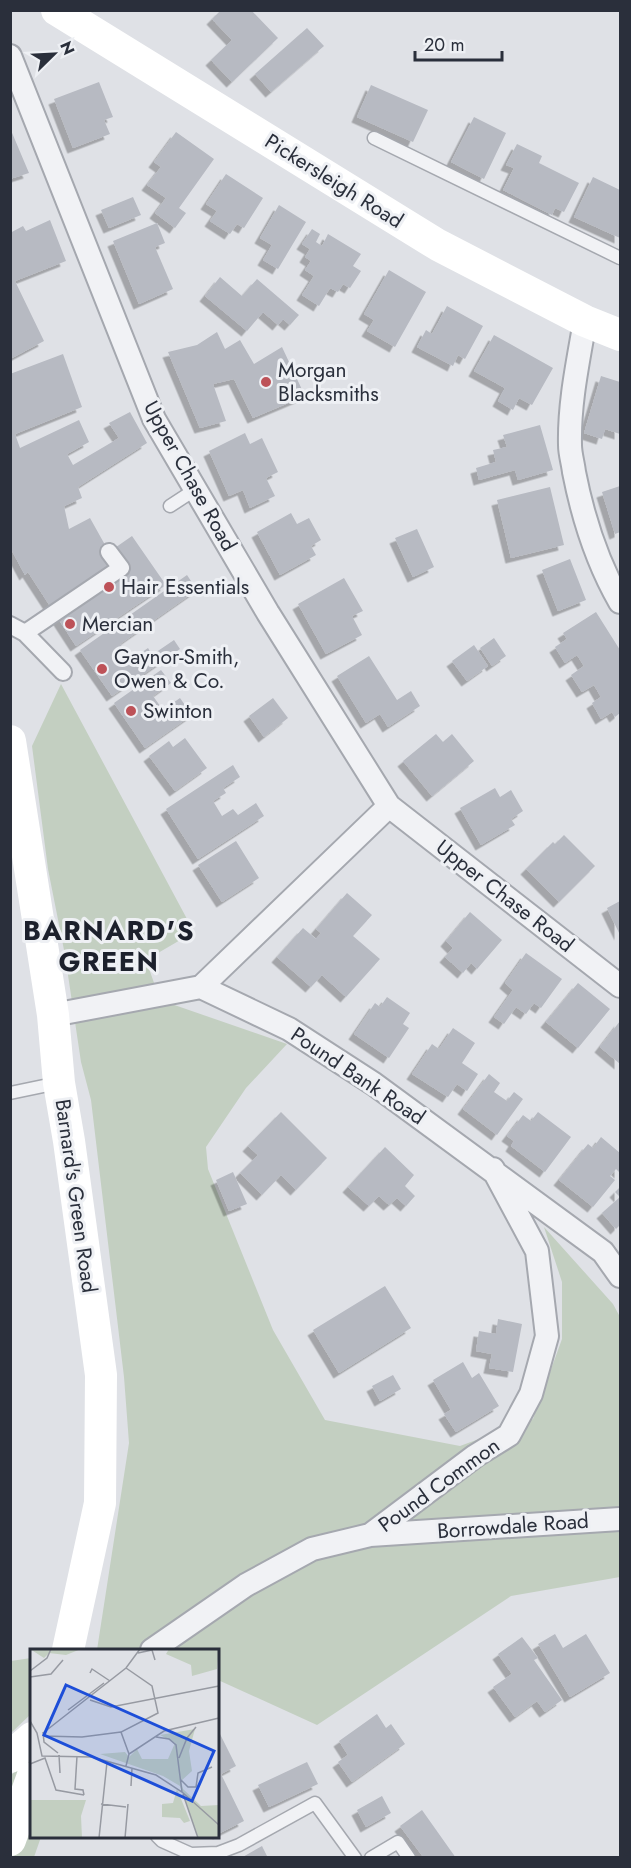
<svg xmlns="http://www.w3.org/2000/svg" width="631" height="1868" viewBox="0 0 631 1868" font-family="Jost,sans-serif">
  <defs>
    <filter id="shadow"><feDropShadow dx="-5.5" dy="5.5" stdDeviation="0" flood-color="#0004"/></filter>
  </defs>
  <rect width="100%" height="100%" fill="#dfe1e6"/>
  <path fill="#c3cfc1" d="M61 684 194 932 146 960 160 1000 287 1044 246 1088 206 1147 208 1169 273 1330 325 1420 460 1446 533 1419 562 1339V1282L544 1227 613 1304 620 1317V1577L511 1596 317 1725 218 1680V1650H97L129 1443 124 1377 91 1100 81 1062 65 955 48 869 32 746Z
    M31 1658V1714L11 1733V1661Z
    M31 1757 32 1836 41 1837 34 1857H11L10 1776Z"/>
  <path fill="#b7bac2" filter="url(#shadow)" d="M221 10H251L278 38 232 82 211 60 232 40 212 19Z
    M307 28 324 46 271 92 255 74Z
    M99 82 113 117 104 120 110 134 73 148 54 99Z
    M371 85 428 110 413 142 357 117Z
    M474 117 506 133 484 179 451 162Z
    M10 128 29 173 10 179Z
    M176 132 214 159 179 208 186 213 175 228 155 213 166 198 147 185 161 167 154 162Z
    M517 144 542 156 539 163 579 183 564 212 555 208 552 215 503 190 514 168 506 165Z
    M226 174 263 198 244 228 237 224 230 234 210 221 217 211 206 204Z
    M593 177 620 190V238L574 217Z
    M133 197 141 215 109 228 101 210Z
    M279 205 306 222 278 269 263 260 272 245 260 238Z
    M50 220 66 261 15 281 44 341 10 359V233L23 226 26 231Z
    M157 223 165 243 155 247 173 289 139 304 113 241Z
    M312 229 320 234 316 242 322 246 328 234 361 254 353 266 361 271 350 288 343 284 338 292 330 288 319 306 302 295 314 276 305 270 311 261 305 257 310 249 302 244Z
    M389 270 426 292 395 347 367 331 374 320 364 314Z
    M220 277 242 296 257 279 299 315 290 325 283 319 278 325 263 312 247 331 205 296Z
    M447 306 483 326 465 359 458 355 453 366 417 347 426 330 432 334Z
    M217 332 225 349 240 340 254 364 282 347 305 396 253 418 234 379 213 384 226 421 200 428 168 352 197 345Z
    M494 335 553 368 532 405 519 398 513 410 498 401 505 388 474 371Z
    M63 354 82 407 15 434 20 448 79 420 89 442 67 454 73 465 119 438 109 423 130 412 147 443 78 487 82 498 64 506 69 529 90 518 109 552 132 536 166 585 76 646 28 572 25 575 10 547V374Z
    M601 376 620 382V434L605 429 602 439 584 433Z
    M540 425 553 470 518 480 515 470 479 480 476 468 496 462 493 450 507 447 503 435Z
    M245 433 250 444 262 438 278 472 266 478 275 496 250 508 243 490 229 496 209 451Z
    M620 486V532L615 534 602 492Z
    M550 487 564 545 511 558 497 500Z
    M291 513 297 524 309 518 321 540 311 546 316 555 280 575 257 532Z
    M417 529 434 567 413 577 395 538Z
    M570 559 586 600 558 611 542 570Z
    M187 575 197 590 120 644 132 659 148 648 152 655 174 640 180 649 112 696 80 650Z
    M344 578 363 611 352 616 362 635 326 654 298 604Z
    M596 612 620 650V713L615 717 612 712 601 719 592 703 601 697 594 685 582 692 571 675 584 666 577 655 565 663 555 647 567 639 563 633Z
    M494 638 506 656 492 666 480 648Z
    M474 645 488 666 467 681 452 661Z
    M369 656 397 700 411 691 420 706 388 727 380 714 366 723 337 676Z
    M161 670 171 683 153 696 163 710 180 698 192 715 145 748 114 703Z
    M273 698 288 718 264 737 249 716Z
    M436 734 443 742 452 734 474 761 432 796 403 761Z
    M185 738 207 768 175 791 149 756 169 741 173 747Z
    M233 765 240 777 223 788 226 793 213 801 222 816 233 809 238 815 256 803 264 816 198 859 166 809Z
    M495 788 500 797 511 790 523 811 511 819 515 825 481 845 460 808Z
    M564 835 595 866 559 902 526 869 553 842 555 844Z
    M236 841 259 878 222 902 198 865Z
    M347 893 372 915 353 936 380 959 346 997 322 975 311 987 277 957 303 928 316 939 321 933 316 929Z
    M620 901V935L607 908Z
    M470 912 502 940 477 969 471 963 463 973 445 957 453 948 446 941Z
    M526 953 562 979 541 1008 534 1003 526 1014 516 1007 504 1024 494 1017 513 990 505 983Z
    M578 983 610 1009 578 1048 546 1022Z
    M387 997 410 1013 403 1024 409 1028 389 1058 354 1034 375 1003 380 1007Z
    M620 1021V1064L600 1047Z
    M453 1028 475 1043 462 1063 478 1074 467 1091 457 1084 448 1097 412 1074 432 1044 439 1049Z
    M489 1074 500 1083 494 1092 507 1101 514 1092 523 1099 497 1135 463 1109Z
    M281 1112 327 1158 296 1190 281 1175 262 1195 240 1173 258 1155 248 1146Z
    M538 1112 571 1137 545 1172 511 1146 514 1141 507 1136 523 1115 531 1121Z
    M601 1137 620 1153V1173L616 1169 610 1176 615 1180 593 1207 559 1180 588 1144 593 1148Z
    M385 1147 414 1175 405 1186 415 1196 406 1206 397 1198 389 1205 379 1196 369 1206 348 1187Z
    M233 1172 247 1204 229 1211 216 1180Z
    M620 1187V1225L616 1229 602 1213 620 1197 615 1192Z
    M385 1286 411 1328 339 1373 313 1330Z
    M498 1319 522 1324 513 1372 489 1368 492 1354 476 1351 479 1331 496 1334Z
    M463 1362 472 1378 479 1373 499 1406 456 1432 444 1414 451 1410 433 1380Z
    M393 1375 401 1389 380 1401 372 1386Z
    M555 1634 563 1648 586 1634 610 1673 570 1697 538 1644Z
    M522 1637 538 1658 534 1660 562 1700 545 1712 537 1701 515 1717 493 1687 512 1674 498 1654Z
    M377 1714 386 1728 391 1724 405 1744 352 1782 338 1762 348 1755 339 1741Z
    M219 1732 236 1766 221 1774 244 1821 218 1834V1733Z
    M307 1762 318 1784 269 1807 258 1785Z
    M382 1796 391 1813 366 1827 357 1810Z
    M422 1810 456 1858H424L400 1826Z
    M262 1846 268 1858H241Z"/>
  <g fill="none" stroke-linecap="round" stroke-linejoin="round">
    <g stroke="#a5a8af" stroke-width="15">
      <path id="service" d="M374 138 620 258
        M170 506 196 489
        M10 1093 58 1083
        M157 1836 162 1841 191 1854 218 1853 239 1845 315 1803 355 1858
        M371 1858 398 1842 409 1858"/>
    </g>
    <g stroke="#a5a8af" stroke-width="20">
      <path id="pedestrian" d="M10 625 25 633 63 672
        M25 633 121 568 109 552"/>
    </g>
    <g stroke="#a5a8af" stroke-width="26">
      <path id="minor" d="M10 56 154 419 268 613 389 806
        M585 321C578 362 569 403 570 445 570 454 573 463 574 472 583 518 597 562 620 602
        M201 987 389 806 620 986
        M53 1015 201 987 289 1029 374 1084 603 1252 620 1276
        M370 1535 620 1519
        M152 1650 246 1585 312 1549 370 1535 475 1456 509 1435 531 1394 547 1336 537 1251 493 1169"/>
    </g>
    <use href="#service" stroke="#f1f2f5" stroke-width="12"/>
    <use href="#pedestrian" stroke="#f1f2f5" stroke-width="16"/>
    <use href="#minor" stroke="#f1f2f5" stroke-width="22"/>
    <path stroke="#fff" stroke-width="32" d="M57 10 438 245 585 321 620 335
      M10 741 53 1015 59 1083 69 1141 101 1375 100 1503 68 1650
      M10 1757 32 1738
      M10 1840 32 1778"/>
  </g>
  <g fill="#bd5258" stroke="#eef0f4" stroke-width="2">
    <circle cx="266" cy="382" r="6"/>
    <circle cx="109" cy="587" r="6"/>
    <circle cx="70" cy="624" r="6"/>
    <circle cx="102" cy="669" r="6"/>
    <circle cx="131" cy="711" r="6"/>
  </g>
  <g text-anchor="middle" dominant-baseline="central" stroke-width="6" stroke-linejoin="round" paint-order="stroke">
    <g font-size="21" fill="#2a2f3b" stroke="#eef0f4">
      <text transform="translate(334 181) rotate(32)">Pickersleigh Road</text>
      <text transform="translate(190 476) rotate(61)">Upper Chase Road</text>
      <text transform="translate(505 896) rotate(38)">Upper Chase Road</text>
      <text transform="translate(358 1076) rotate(34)">Pound Bank Road</text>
      <text transform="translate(76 1196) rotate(82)">Barnard's Green Road</text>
      <text transform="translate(439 1485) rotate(-36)">Pound Common</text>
      <text transform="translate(513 1526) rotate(-4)">Borrowdale Road</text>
    </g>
    <g font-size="21" fill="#2a2f3b" stroke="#eef0f4" text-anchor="start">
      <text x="278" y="370">Morgan<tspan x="278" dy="24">Blacksmiths</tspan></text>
      <text x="121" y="587">Hair Essentials</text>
      <text x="82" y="624">Mercian</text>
      <text x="114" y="657">Gaynor-Smith,<tspan x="114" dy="24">Owen &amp; Co.</tspan></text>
      <text x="143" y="711">Swinton</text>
    </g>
    <g font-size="27" font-weight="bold" letter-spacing="1.5" fill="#1c202c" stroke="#eef0f4">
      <text x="109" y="930">BARNARD'S<tspan x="109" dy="31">GREEN</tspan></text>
    </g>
  </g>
  <g transform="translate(30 1649)">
    <rect width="189" height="189" fill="#dfe1e6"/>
    <path d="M0 0H51L36 6 19 4 14 9ZM139 0H189L187 20 162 27 161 16 136 5ZM165 80 159 102 162 122 151 132 153 140 171 157 189 156V189H164L168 188 150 137 133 127 70 105 95 103 99 108 107 100 112 110H138L145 94 130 86ZM147 140 160 172 154 174 150 169 132 168V155L143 154ZM0 151H56L51 167 52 189H0Z" fill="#c3cfc1"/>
    <path fill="none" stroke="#979aa2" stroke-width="1.5" d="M108 4 122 1 125 11M96 19 122 37 128 64 91 83 99 105M0 22 17 9 21 0M60 24 62 20 80 32M0 28 21 25 33 11M60 51 81 58 189 37M38 61 74 34M0 72 7 84 12 107 62 108 126 126 152 143 189 176M13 83 14 93 28 104M13 84 96 19 110 0M13 87 52 88 91 83M126 88 139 90 146 96 152 143M29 106 30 124M47 107 45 140 53 141 54 146M149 109 157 89 166 78M0 115 15 109 26 141 54 146M96 117 99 105 134 82 189 69M150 130 158 138H166L168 124 182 118M101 137 102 119M153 145 168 189M71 155 96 158M69 189 77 113M95 189 98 155"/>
    <path fill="#1d4ed8" fill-opacity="0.15" stroke="#1d4ed8" stroke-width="3" d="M36 36 184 102 162 152 14 86Z"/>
    <rect width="189" height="189" fill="none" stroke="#2a2f3b" stroke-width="3"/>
  </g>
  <rect width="631" height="1868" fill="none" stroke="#2a2f3b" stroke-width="24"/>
  <g transform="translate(54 54) rotate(66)" stroke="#eef0f4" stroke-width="4.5" paint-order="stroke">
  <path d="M0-4.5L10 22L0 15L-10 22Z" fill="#2a2f3b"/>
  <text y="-9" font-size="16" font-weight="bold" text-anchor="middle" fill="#2a2f3b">N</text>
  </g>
  <path d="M415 51v9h87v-9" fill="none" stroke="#2a2f3b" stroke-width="3"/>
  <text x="424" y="51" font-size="18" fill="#2a2f3b" stroke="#eef0f4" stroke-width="4.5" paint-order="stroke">20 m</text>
</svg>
